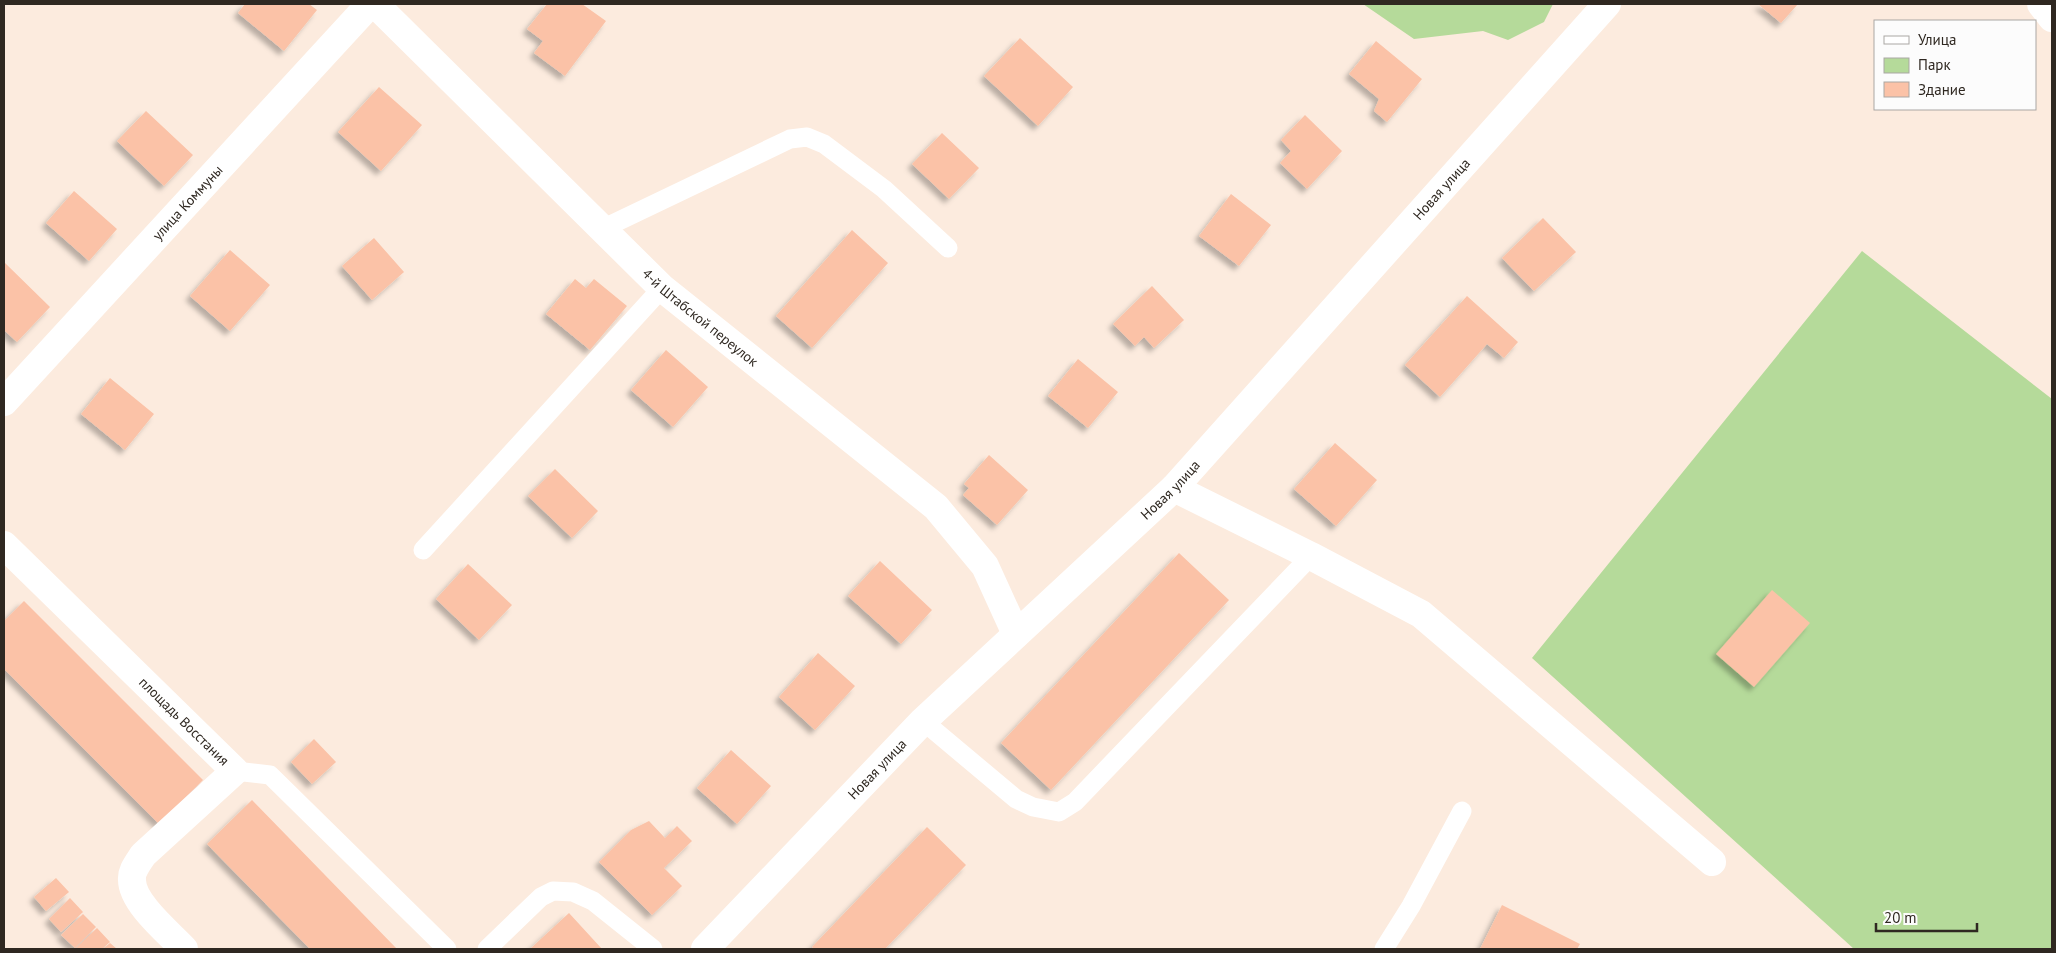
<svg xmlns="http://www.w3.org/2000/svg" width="2056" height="953" viewBox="0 0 2056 953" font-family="'PT Sans',sans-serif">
  <defs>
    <filter id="shadow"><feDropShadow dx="-4.5" dy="4.5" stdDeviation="2.5" flood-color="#0004"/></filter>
  </defs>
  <rect width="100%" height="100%" fill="#fcebde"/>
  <path fill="#b5da9a" d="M1363 4H1553L1544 22 1508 40 1483 31 1414 39Z
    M1862 251 2052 399V949H1854L1532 658Z"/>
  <path fill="#fbc2a7" filter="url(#shadow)" d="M245 4H309L317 10 284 51 238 13Z
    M547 4H582L606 21 565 76 534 53 543 41 527 29Z
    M1758 4H1798L1781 23Z
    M1020 38 1073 87 1038 126 984 76Z
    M1376 41 1422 79 1387 122 1374 111 1379 99 1349 74Z
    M379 87 422 125 381 171 338 132Z
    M146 111 193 155 164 186 117 141Z
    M1305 115 1342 151 1307 189 1280 163 1291 151 1281 140Z
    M942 133 979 168 949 199 912 164Z
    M74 191 117 229 89 261 46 223Z
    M1231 194 1271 225 1239 266 1199 236Z
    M1543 218 1576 252 1534 291 1502 258Z
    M852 230 888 263 812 348 776 316Z
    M374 238 404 272 372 300 342 266Z
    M230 250 270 285 230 331 190 296Z
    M4 262 50 307 17 342 4 330Z
    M575 279 586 288 594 279 627 306 590 350 546 314Z
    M1152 286 1184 320 1154 348 1144 337 1135 346 1113 324Z
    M1467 296 1518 342 1504 358 1487 344 1440 397 1405 365Z
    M666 350 708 387 673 427 631 390Z
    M1078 359 1118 392 1088 428 1048 396Z
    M110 378 154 414 125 450 81 414Z
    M1335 443 1377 480 1336 526 1294 489Z
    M989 455 1028 490 997 525 963 495 969 488 964 484Z
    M555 469 598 511 572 538 528 496Z
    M1179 553 1229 600 1051 790 1001 743Z
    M880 561 932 610 901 644 848 596Z
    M468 564 512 605 479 640 436 599Z
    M1772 590 1810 623 1754 687 1716 654Z
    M24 601 203 780 159 824 4 669V621Z
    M818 653 855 686 815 730 779 697Z
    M314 739 336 762 312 784 291 762Z
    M731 750 771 786 737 824 697 788Z
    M252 800 397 949H310L207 844Z
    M649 821 665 838 677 826 692 841 664 868 682 886 652 915 599 862 631 830Z
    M927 827 966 865 885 949H815L812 947Z
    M56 878 69 892 46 911 34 897Z
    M70 898 83 912 61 932 49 919Z
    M1502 905 1580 944 1577 949H1480Z
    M569 913 602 949H530Z
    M83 914 96 927 75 948 61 935Z
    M97 928 110 942 102 949H75Z
    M110 943 117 949H103Z"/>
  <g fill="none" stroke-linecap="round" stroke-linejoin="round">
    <path stroke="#fff" stroke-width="19" d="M602 229 790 139 807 137 824 144 884 189 948 248
      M423 550 662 288
      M923 721 1016 799 1033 807 1059 812 1075 802 1311 556
      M235 771 270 775 447 949
      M487 949 541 897 553 891 573 892 593 901 653 949
      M1384 949 1411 906 1462 811"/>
    <g stroke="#fff" stroke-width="28">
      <path id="s1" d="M375 4 662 288 936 507 985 566 1016 634"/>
      <path d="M2041 4 2052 18"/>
      <path id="s2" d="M4 402 370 4"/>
      <path d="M1174 488 1311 556 1421 614 1712 862"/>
      <path id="s3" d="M4 545 235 771 143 855C138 863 131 871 132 880 132 903 169 933 184 949"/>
      <path id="s4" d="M705 949 923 721 1174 488 1607 4"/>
    </g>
  </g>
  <g text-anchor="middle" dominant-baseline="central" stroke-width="4" stroke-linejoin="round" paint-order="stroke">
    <g font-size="14" fill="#2f2821" stroke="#fcfcfc">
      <text stroke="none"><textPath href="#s4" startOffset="1059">Новая улица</textPath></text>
      <text stroke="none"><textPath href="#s2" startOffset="271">улица Коммуны</textPath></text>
      <text stroke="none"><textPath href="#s1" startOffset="452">4-й Штабской переулок</textPath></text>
      <text stroke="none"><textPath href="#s4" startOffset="654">Новая улица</textPath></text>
      <text stroke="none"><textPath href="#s3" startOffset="252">площадь Восстания</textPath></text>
      <text stroke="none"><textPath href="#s4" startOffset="249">Новая улица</textPath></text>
    </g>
  </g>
  <rect width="2056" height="953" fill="none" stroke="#2f2821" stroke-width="10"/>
  <rect x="1874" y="20" width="162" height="90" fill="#fcfcfc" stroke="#aaa7a4"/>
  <rect x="1884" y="36" width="25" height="8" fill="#ffffff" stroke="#aaa7a4"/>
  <text x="1918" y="45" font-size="15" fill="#2f2821">Улица</text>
  <rect x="1884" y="58" width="25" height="15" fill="#b5da9a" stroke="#aaa7a4"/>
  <text x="1918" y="70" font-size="15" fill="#2f2821">Парк</text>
  <rect x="1884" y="82" width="25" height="15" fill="#fbc2a7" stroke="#aaa7a4"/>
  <text x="1918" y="95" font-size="15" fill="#2f2821">Здание</text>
  <path d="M1876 923v8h101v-8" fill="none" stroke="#2f2821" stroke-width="2.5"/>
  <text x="1884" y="923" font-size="15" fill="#2f2821" stroke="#fcfcfc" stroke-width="4" paint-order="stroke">20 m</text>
</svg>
